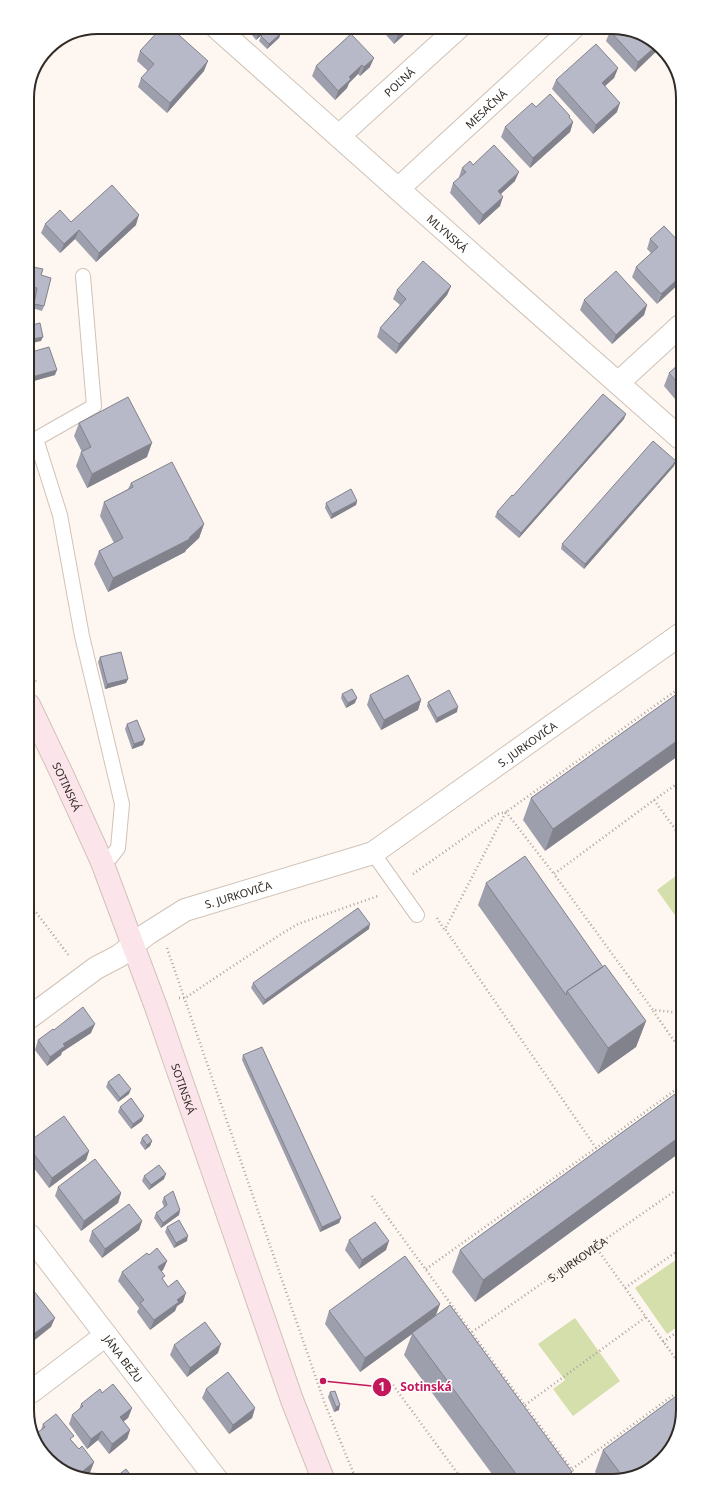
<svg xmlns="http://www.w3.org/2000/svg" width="710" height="1508" viewBox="0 0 710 1508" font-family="'Noto Sans',sans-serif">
  <rect width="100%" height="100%" fill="#fef6f0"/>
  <path fill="#d4dfab" d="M681 872 682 925 657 890Z
    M683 1255V1323L667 1334 635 1288Z
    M575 1318 620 1381 573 1416 553 1389 565 1380 538 1344Z"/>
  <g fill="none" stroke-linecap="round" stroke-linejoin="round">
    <g stroke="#d0c3b8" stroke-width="16">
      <path id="service" d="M83 276 94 406 36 439 60 515 82 636 122 804 118 848 111 857 102 862
        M373 853 417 915"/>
    </g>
    <g stroke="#d0c3b8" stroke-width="24">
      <g id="minor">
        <path id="s2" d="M216 27 398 189 680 438"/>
        <path id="s3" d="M339 136 459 27"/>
        <path id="s4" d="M398 189 574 27"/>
        <path d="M618 383 680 326"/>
        <path id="s5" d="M30 1017 96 968 119 956 147 934 185 910 373 853 681 634"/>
        <path id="s6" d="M30 1236 217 1480"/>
        <path d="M31 1392 106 1335"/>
      </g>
    </g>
    <g stroke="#d0c3b8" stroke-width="24">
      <g id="secondary">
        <path id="s7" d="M29 705 62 774 102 862 156 1007 292 1400 323 1479"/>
      </g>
    </g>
    <g stroke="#aaa39e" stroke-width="2.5" stroke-dasharray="1 3" stroke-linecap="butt">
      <path d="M29 666 36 682"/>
      <path d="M681 781 654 800 554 874 653 1010 682 1013"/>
      <path d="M654 800 681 837"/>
      <path d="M413 874 498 814 506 812 554 874"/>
      <path d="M29 903 70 957"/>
      <path d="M437 918 444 929"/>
      <path d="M167 948 325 1404 356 1479"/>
      <path d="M179 998H185L281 934 298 924 378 896"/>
      <path d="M653 1011 682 1052"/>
      <path d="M596 1148 445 929 506 812 681 687"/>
      <path d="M372 1196 578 1478"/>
      <path d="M595 1246 683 1369"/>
      <path d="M426 1269 596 1148 682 1085"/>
      <path d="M625 1288 683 1247"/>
      <path id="s1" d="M472 1332 682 1186"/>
      <path d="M663 1342 683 1328"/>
      <path d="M393 1385 461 1478"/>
      <path d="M525 1405 646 1317"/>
      <path d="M572 1469 683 1388"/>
    </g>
    <use href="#service" stroke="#fff" stroke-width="14"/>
    <use href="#minor" stroke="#fff" stroke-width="22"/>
    <use href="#secondary" stroke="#fce5ea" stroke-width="22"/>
  </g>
  <path fill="#9e9fac" d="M249 27H271L256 40 248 30Z
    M379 27H413L394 44Z
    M610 31 655 42 635 72 606 41Z
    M281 33 279 38 267 49 259 41 261 36Z
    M351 34 370 67 360 76 358 74 349 83 347 88 335 100 312 76 316 66Z
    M140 51 204 71 167 113 138 87 141 78 148 71 137 61Z
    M618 68 614 78 605 86 617 112 593 134 552 89 556 80Z
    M569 118 573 122 570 132 530 168 501 137 505 127Z
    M679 131V141L676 138 678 133Z
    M473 165 515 181 501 194 500 206 479 225 450 193 453 183 459 178V177L462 168Z
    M71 222 136 225 96 262 75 239 60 253 41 233 45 224Z
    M650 239 680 243 657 304 632 277 636 267 651 253 647 249Z
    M33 267 41 275 44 306 42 311 32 308 35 293 28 291V286Z
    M451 286 447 295 396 354 377 337 380 328 400 305 393 299 397 290Z
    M584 300 647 305 644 315 612 344 580 310Z
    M28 353 55 375 30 382 28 376Z
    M680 363V405L664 386 669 373Z
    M624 419 519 538 495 517 497 512 513 496Z
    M79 423 147 457 87 488 76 466 81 452H82L74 436Z
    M674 466 584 569 561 549 562 544Z
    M131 483 204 524 199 538 186 550 185 552 108 592 94 564 99 551 114 543 100 516 104 502 128 489Z
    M357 501 356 505 331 519 325 508 326 503Z
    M100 657 128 679 126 683 105 689 98 662Z
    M681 691 545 851 523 820 531 798Z
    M342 694 355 703 346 708 341 698Z
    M370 695 421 700 418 710 381 730 367 705Z
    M428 702 457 712 436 723 427 706Z
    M127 724 143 745 132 749 125 729Z
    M486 883 603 967 646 1021 636 1047 598 1074 478 905Z
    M369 929 263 1005 251 988 253 983Z
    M54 1030 91 1033 62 1052 61 1055 47 1066 35 1050 38 1040Z
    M243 1055 341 1218 339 1223 320 1232 242 1060Z
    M108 1082 129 1094 118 1102 106 1087Z
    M682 1089V1151L475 1302 452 1272 460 1250Z
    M120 1107 142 1121 131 1129 118 1112Z
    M142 1138 152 1141 150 1146 145 1150 140 1143Z
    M30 1141 89 1151 86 1160 49 1188 30 1163Z
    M144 1176 164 1179 149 1190 142 1181Z
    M58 1187 121 1193 118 1203 81 1231 55 1196Z
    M164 1197 180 1210 179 1215 161 1228 154 1218 156 1213 164 1207 162 1202Z
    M142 1221 139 1230 102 1258 89 1241 92 1231Z
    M167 1227 187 1241 174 1248 165 1232Z
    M349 1240 386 1250 359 1269 345 1250Z
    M149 1255 167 1261 163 1270 161 1272 163 1280 168 1287 183 1302 177 1306 175 1311 150 1330 137 1312 139 1308 118 1281 122 1272Z
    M440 1304 436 1315 572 1472 570 1478H495L404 1355 412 1334 360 1372 325 1324 329 1311Z
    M174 1345 218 1353 187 1377 170 1355Z
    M206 1389 255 1408 252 1418 229 1434 202 1398Z
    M330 1392 339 1410 334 1412 328 1397Z
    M102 1393 132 1408 128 1418 123 1421 130 1430 127 1439 109 1454 98 1440 87 1449 69 1424 72 1415 79 1410 81 1404Z
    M43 1424 72 1441 79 1449 94 1462 89 1475 41 1430Z
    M603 1450 635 1477H599L595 1472Z"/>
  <path fill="#81828c" d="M267 27H271L256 40 258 35Z
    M406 27H413L394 44 398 35Z
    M281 33 279 38 267 49 269 44Z
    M657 45 660 48 635 72 638 62Z
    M374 58 370 67 360 76 364 67Z
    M208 61 204 71 167 113 170 103Z
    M362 65 358 74 349 83 347 88 335 100 338 91 349 77Z
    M618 68 614 78 598 92 602 83Z
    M620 103 617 112 593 134 596 125Z
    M573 122 570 132 530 168 533 158Z
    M519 172 515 181 494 200 498 191Z
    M503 197 500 206 479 225 483 215Z
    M139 215 136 225 96 262 99 253Z
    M79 230 75 239 60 253 64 244Z
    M680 277V283L657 304 661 294Z
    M451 286 447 295 396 354 399 344Z
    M647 305 644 315 612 344 616 335Z
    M43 337 41 341 28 344V340Z
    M57 370 55 375 30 382 32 377Z
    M626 414 624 419 519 538 521 533Z
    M152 443 147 457 87 488 92 474Z
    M676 461 674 466 584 569 585 564Z
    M357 501 356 505 331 519 332 514Z
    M204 524 199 538 186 550 185 552 108 592 113 578 189 538Z
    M128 679 126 683 105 689 107 684Z
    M357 698 355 703 346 708 348 703Z
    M421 700 418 710 381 730 384 720Z
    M458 707 457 712 436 723 437 718Z
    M681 738V754L545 851 553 829Z
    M145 740 143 745 132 749 134 744Z
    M370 924 369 929 263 1005 265 1000Z
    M646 1021 636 1047 598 1074 608 1048Z
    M95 1024 91 1033 62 1052 61 1055 47 1066 50 1057 63 1044Z
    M131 1089 129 1094 118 1102 120 1098Z
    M144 1116 142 1121 131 1129 133 1124Z
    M682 1135V1151L475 1302 483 1280Z
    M152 1141 150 1146 145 1150 147 1145Z
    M89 1151 86 1160 49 1188 52 1178Z
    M166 1174 164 1179 149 1190 151 1185Z
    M121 1193 118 1203 81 1231 84 1221Z
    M180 1210 179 1215 161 1228 163 1223Z
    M341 1218 339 1223 320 1232 322 1227Z
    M142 1221 139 1230 102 1258 105 1249Z
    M188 1236 187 1241 174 1248 176 1243Z
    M389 1241 386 1250 359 1269 362 1260Z
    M167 1261 163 1270 154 1277 158 1267Z
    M186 1293 183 1302 177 1306 175 1311 150 1330 154 1320 177 1300Z
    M440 1304 435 1317 412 1333V1334L360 1372 365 1358Z
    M55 1318 51 1327 31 1343V1336Z
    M221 1344 218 1353 187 1377 190 1368Z
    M340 1405 339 1410 334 1412 336 1407Z
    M132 1408 128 1418 117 1427 120 1417Z
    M255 1408 252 1418 229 1434 233 1425Z
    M130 1430 127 1439 109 1454 112 1444Z
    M102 1431 98 1440 87 1449 91 1439Z
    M670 1449 668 1453 635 1477H631Z
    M94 1462 89 1475 86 1478 78 1475Z
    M572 1472 570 1478H564Z"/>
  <path fill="#b8b9c8" stroke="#81828c" d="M162 27H170L208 61 170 103 141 78 154 64 140 51Z
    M251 27H267L258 35Z
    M271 27H276L281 33 269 44 261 36Z
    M391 27H406L398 35Z
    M614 27H617L655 42 657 45 638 62 610 31Z
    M351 34 374 58 364 67 362 65 349 77 351 79 338 91 316 66Z
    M596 44 618 68 602 83 620 103 596 125 556 80Z
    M550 94 570 116 569 117 573 122 533 158 505 127 532 103 536 107Z
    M494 145 519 172 498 191 503 197 483 215 453 183 466 172 462 168 470 161 473 165Z
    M112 185 139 215 99 253 79 230 64 244 45 224 60 210 71 222Z
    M664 226 680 243V277L661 294 636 267 658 247 650 239Z
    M423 261 451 286 399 344 380 328 406 299 397 290Z
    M33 267 43 269 41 275 51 278 44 306 34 304 37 288 28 286Z
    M616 271 647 305 616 335 584 300Z
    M40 323 43 337 28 340V326Z
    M49 347 57 370 32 377 28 365V353Z
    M680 363V386L669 373Z
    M603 394 626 414 521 533 497 512 512 495 513 496 520 488Z
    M128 397 152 443 92 474 81 452 91 447 79 423Z
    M653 441 676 461 585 564 562 544Z
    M172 462 204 524 189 538 190 539 113 578 99 551 123 538 104 502 133 487 131 483Z
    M351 489 357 501 332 514 326 503Z
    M121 652 128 679 107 684 100 657Z
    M408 675 421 700 384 720 370 695Z
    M352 689 357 698 348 703 342 694Z
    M449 690 458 707 437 718 428 702Z
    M681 691V738L553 829 531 798Z
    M137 720 145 740 134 744 127 724Z
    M525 856 603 967 567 991 566 995 486 883Z
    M358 908 370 924 265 1000 253 983Z
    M605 965 646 1021 608 1048 567 991Z
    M83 1007 95 1024 63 1044 65 1046 50 1057 38 1040 53 1029 54 1030Z
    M262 1047 341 1218 322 1227 243 1055Z
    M119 1074 131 1089 120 1098 108 1082Z
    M682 1089V1135L483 1280 460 1250Z
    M131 1098 144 1116 133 1124 120 1107Z
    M64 1116 89 1151 52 1178 30 1149V1141Z
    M147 1134 152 1141 147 1145 142 1138Z
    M95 1159 121 1193 84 1221 58 1187Z
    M159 1165 166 1174 151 1185 144 1176Z
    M173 1191 180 1210 163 1223 156 1213 167 1205 164 1197Z
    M129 1204 142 1221 105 1249 92 1231Z
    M179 1220 188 1236 176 1243 167 1227Z
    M375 1222 389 1241 362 1260 349 1240Z
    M157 1248 167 1261 158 1267 165 1276 162 1278 168 1287 177 1280 186 1293 177 1300 179 1302 154 1320 140 1303 144 1300 122 1272 147 1253 149 1255Z
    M405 1256 440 1304 365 1358 329 1311Z
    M30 1286 55 1318 31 1336Z
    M450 1305 572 1472 564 1478H519L412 1333Z
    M205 1322 221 1344 190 1368 174 1345Z
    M228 1372 255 1408 233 1425 206 1389Z
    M113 1384 132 1408 120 1417 130 1430 112 1444 102 1431 91 1439 72 1415 83 1406 81 1404 100 1389 102 1393Z
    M335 1391 340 1405 336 1407 330 1392Z
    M683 1391V1410L670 1449 631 1477H623L603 1450Z
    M56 1414 74 1436 70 1439 79 1449 82 1446 94 1462 78 1475 55 1466 33 1436 45 1427 43 1424Z
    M126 1469 135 1481H111Z"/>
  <g text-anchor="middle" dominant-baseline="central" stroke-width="3" stroke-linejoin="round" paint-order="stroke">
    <g font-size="11" fill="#312b27" stroke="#fff">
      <text stroke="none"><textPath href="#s3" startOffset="81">POĽNÁ</textPath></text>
      <text stroke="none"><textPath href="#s4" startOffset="119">MESAČNÁ</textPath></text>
      <text stroke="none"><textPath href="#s2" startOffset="310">MLYNSKÁ</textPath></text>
      <text stroke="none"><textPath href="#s5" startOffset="574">S. JURKOVIČA</textPath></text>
      <text stroke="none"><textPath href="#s7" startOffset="90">SOTINSKÁ</textPath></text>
      <text stroke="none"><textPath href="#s5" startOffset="244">S. JURKOVIČA</textPath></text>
      <text stroke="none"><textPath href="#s7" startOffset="414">SOTINSKÁ</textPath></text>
      <text stroke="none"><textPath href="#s1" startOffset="128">S. JURKOVIČA</textPath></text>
      <text stroke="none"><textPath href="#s6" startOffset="154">JÁNA BEŽU</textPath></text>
    </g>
  </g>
  <path d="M0 0H710V1508H0ZM98 34H612A64 64 0 0 1 676 98V1410A64 64 0 0 1 612 1474H98A64 64 0 0 1 34 1410V98A64 64 0 0 1 98 34Z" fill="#fff" fill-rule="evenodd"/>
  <path fill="none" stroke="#312b27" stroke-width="2" d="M98 34H612A64 64 0 0 1 676 98V1410A64 64 0 0 1 612 1474H98A64 64 0 0 1 34 1410V98A64 64 0 0 1 98 34Z"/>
  <path fill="none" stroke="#c2185b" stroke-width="1.5" d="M323 1381L382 1387"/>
  <g fill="#c2185b" stroke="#fff" stroke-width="1.5">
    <circle cx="323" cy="1381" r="4"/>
    <circle cx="382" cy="1387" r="10"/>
  </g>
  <g font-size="12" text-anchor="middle" font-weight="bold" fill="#fff">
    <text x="382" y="1391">1</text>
  </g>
  <g font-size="12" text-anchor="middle" font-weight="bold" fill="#c2185b" stroke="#fff" stroke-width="3" stroke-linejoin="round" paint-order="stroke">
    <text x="426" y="1391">Sotinská</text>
  </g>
</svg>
